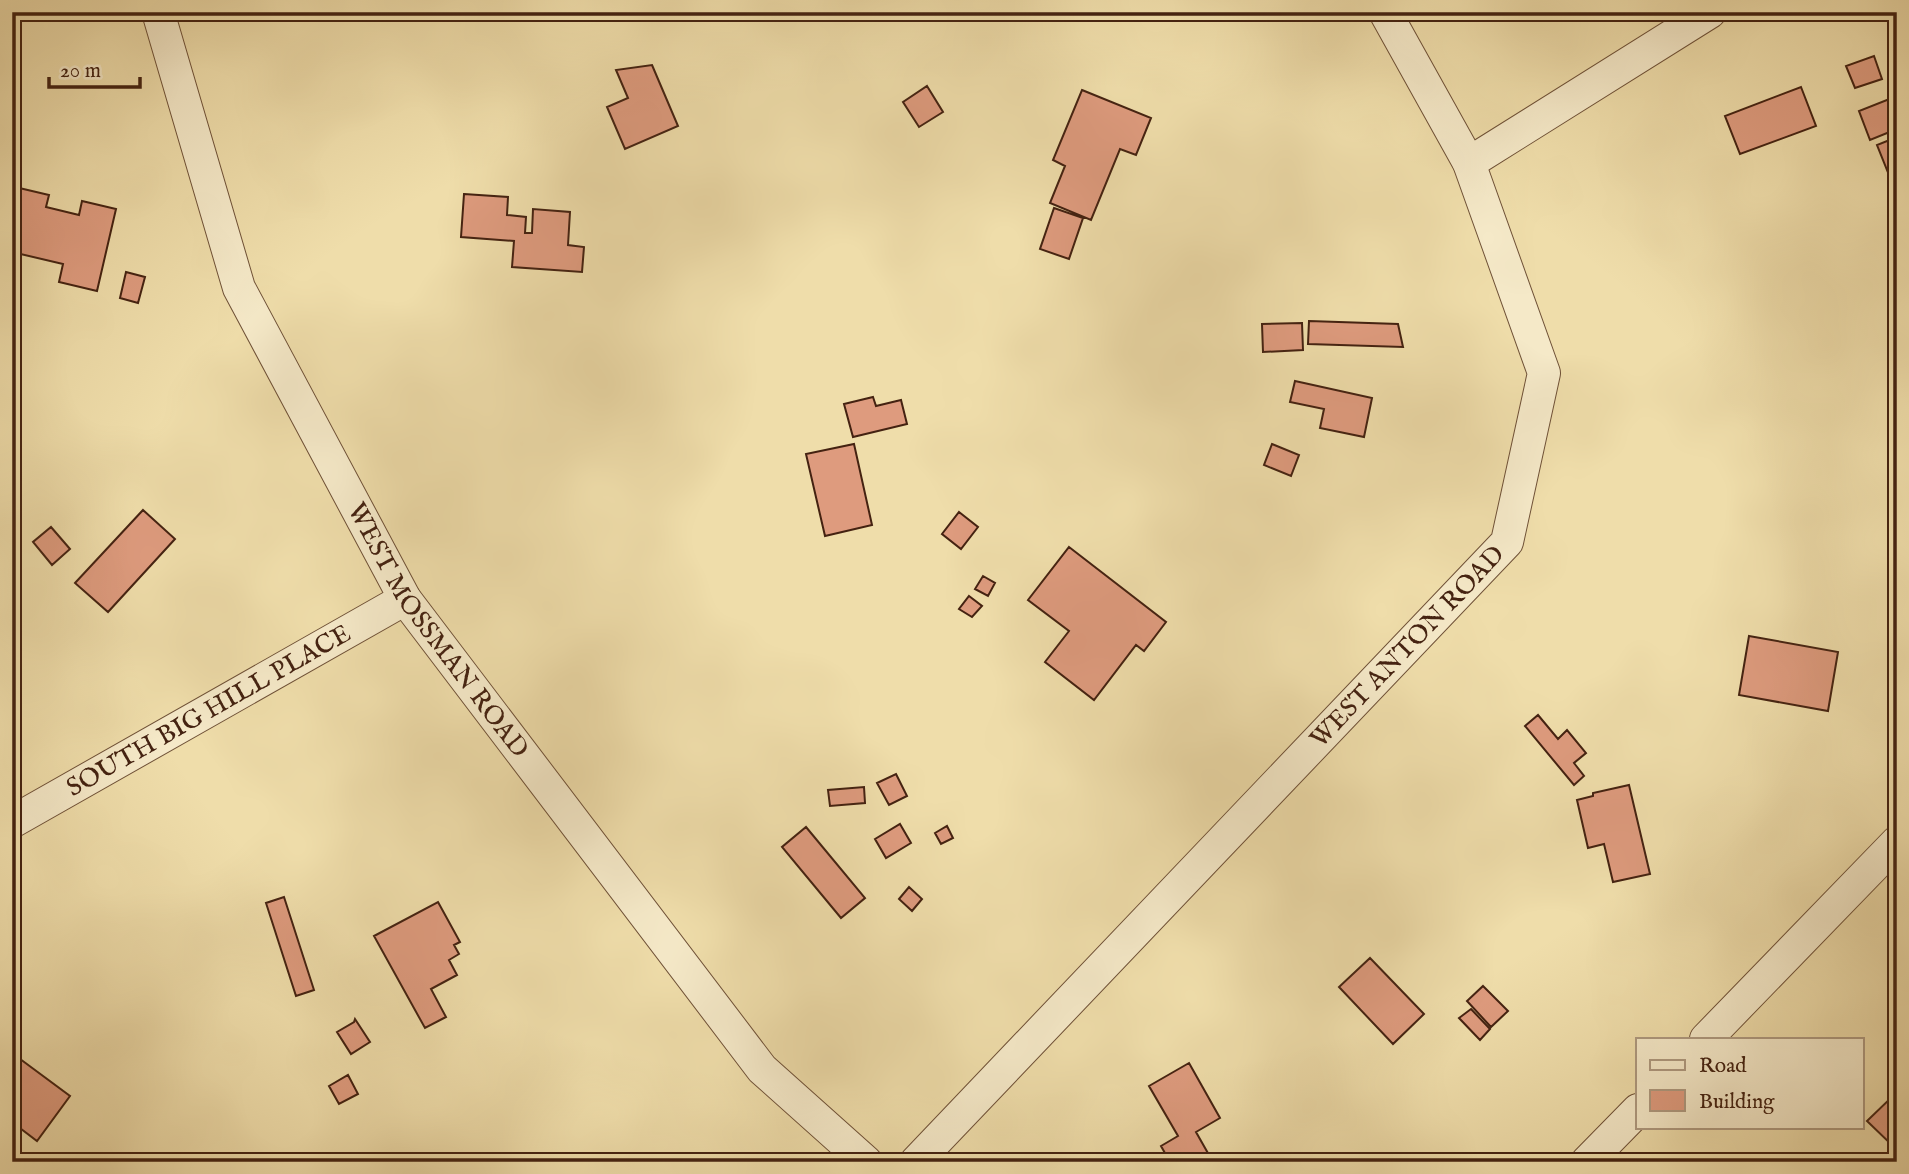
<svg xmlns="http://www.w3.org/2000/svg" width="1909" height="1174" viewBox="0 0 1909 1174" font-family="'IM FELL English',serif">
  <rect width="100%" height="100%" fill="#efddaa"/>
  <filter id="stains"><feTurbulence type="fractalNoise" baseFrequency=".00286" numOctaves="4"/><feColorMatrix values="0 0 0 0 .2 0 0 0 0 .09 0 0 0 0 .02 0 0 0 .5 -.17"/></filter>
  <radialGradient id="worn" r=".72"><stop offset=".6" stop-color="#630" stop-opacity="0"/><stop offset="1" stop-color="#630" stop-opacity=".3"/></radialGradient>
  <path fill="#de9b7e" stroke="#421" stroke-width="2" d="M1874 56 1882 79 1855 88 1846 66Z
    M652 65 678 126 625 149 607 107 628 98 616 70Z
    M927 86 943 112 919 127 903 102Z
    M1801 87 1816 126 1740 154 1725 116Z
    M1082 90 1151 118 1136 155 1120 149 1091 220 1050 203 1065 166 1053 160Z
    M1897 96V129L1870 140 1859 111Z
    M1897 137V172L1889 175 1877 145Z
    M15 187 49 195 46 207 79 215 82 201 116 209 97 291 59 282 63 264 12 252V199Z
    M464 194 508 197 507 215 526 217 525 233H532L533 209 570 212 568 245 584 247 582 272 512 267 514 241 461 237Z
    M1054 208 1083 218 1069 259 1040 249Z
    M126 272 145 277 138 303 120 298Z
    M1309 321 1398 324 1403 347 1308 344Z
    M1302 323 1303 350 1263 352 1262 324Z
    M1295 381 1372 398 1364 437 1320 428 1324 409 1290 402Z
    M873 397 876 406 901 400 907 424 853 437 844 404Z
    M854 444 872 525 825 536 806 454Z
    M1272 444 1299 455 1291 476 1264 465Z
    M143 510 175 539 108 612 75 583Z
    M959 512 978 527 961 549 942 534Z
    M51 527 70 549 52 565 33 542Z
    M1069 547 1166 622 1144 651 1136 645 1094 700 1045 662 1069 631 1028 600Z
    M983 576 995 583 988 596 975 589Z
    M969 596 982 606 972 617 959 609Z
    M1749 636 1838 652 1828 711 1739 695Z
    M1538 715 1558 739 1567 730 1586 753 1574 763 1584 776 1574 785 1525 726Z
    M896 774 907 796 889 805 877 783Z
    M1629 785 1650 874 1613 882 1604 844 1588 848 1577 800 1593 796V793Z
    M864 787 865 803 830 806 828 790Z
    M900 824 911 843 886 858 875 839Z
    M947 826 953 838 941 844 935 833Z
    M806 827 865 898 841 918 782 847Z
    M909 887 922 899 912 911 899 899Z
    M284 897 314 990 296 996 266 903Z
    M438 902 460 942 454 945 459 954 449 960 457 975 431 989 446 1017 425 1028 374 936Z
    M1370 958 1424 1014 1393 1044 1339 987Z
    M1483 986 1508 1011 1491 1027 1467 1001Z
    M1471 1009 1490 1029 1480 1040 1459 1018Z
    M355 1019 370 1042 351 1054 337 1032 354 1022Z
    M12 1053 70 1096 37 1141 12 1122Z
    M1189 1063 1220 1118 1196 1132 1213 1162H1170L1161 1146 1178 1136 1149 1086Z
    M348 1075 358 1094 339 1104 329 1086Z
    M1897 1092V1150L1867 1121Z"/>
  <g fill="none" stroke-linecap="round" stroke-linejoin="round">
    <g stroke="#6f5137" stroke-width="34">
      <g id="minor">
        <path id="s1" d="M158 12 239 288 405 599 762 1069 866 1162"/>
        <path d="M1469 163 1710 12"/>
        <path id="s2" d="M12 822 405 599"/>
        <path d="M1706 1039 1897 842"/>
        <path id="s3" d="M916 1162 1507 542 1544 373 1469 163 1385 12"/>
        <path d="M1587 1162 1638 1110"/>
      </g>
    </g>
    <use href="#minor" stroke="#f5e9c8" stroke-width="32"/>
  </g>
  <g text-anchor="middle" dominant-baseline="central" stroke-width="5" stroke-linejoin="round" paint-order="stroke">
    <g font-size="26" fill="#421" stroke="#f5e9c8">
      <text stroke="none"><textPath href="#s1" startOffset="684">WEST MOSSMAN ROAD</textPath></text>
      <text stroke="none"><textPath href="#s3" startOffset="712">WEST ANTON ROAD</textPath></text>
      <text stroke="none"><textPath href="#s2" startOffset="226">SOUTH BIG HILL PLACE</textPath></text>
    </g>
  </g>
  <rect width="1909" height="1174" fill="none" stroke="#efddaa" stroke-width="42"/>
  <rect x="14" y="14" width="1881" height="1146" fill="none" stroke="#421" stroke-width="3.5"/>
  <rect x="21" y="21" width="1867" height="1132" fill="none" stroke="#421" stroke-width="2"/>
  <rect x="1636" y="1038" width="228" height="91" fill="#f5e9c8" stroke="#ae997f" stroke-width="2"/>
  <rect x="1650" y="1060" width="35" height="10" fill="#f5e9c8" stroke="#ae997f" stroke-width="2"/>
  <text x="1699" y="1072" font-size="21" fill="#442211">Road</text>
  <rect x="1650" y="1090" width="35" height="21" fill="#de9b7e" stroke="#ae997f" stroke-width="2"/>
  <text x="1699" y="1108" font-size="21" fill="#442211">Building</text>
  <path d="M49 77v10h91v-10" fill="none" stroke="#442211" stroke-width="3.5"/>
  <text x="60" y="77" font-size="21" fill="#442211" stroke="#f5e9c8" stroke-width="5" paint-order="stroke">20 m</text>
  <rect width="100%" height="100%" filter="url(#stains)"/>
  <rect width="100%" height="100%" fill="url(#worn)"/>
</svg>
